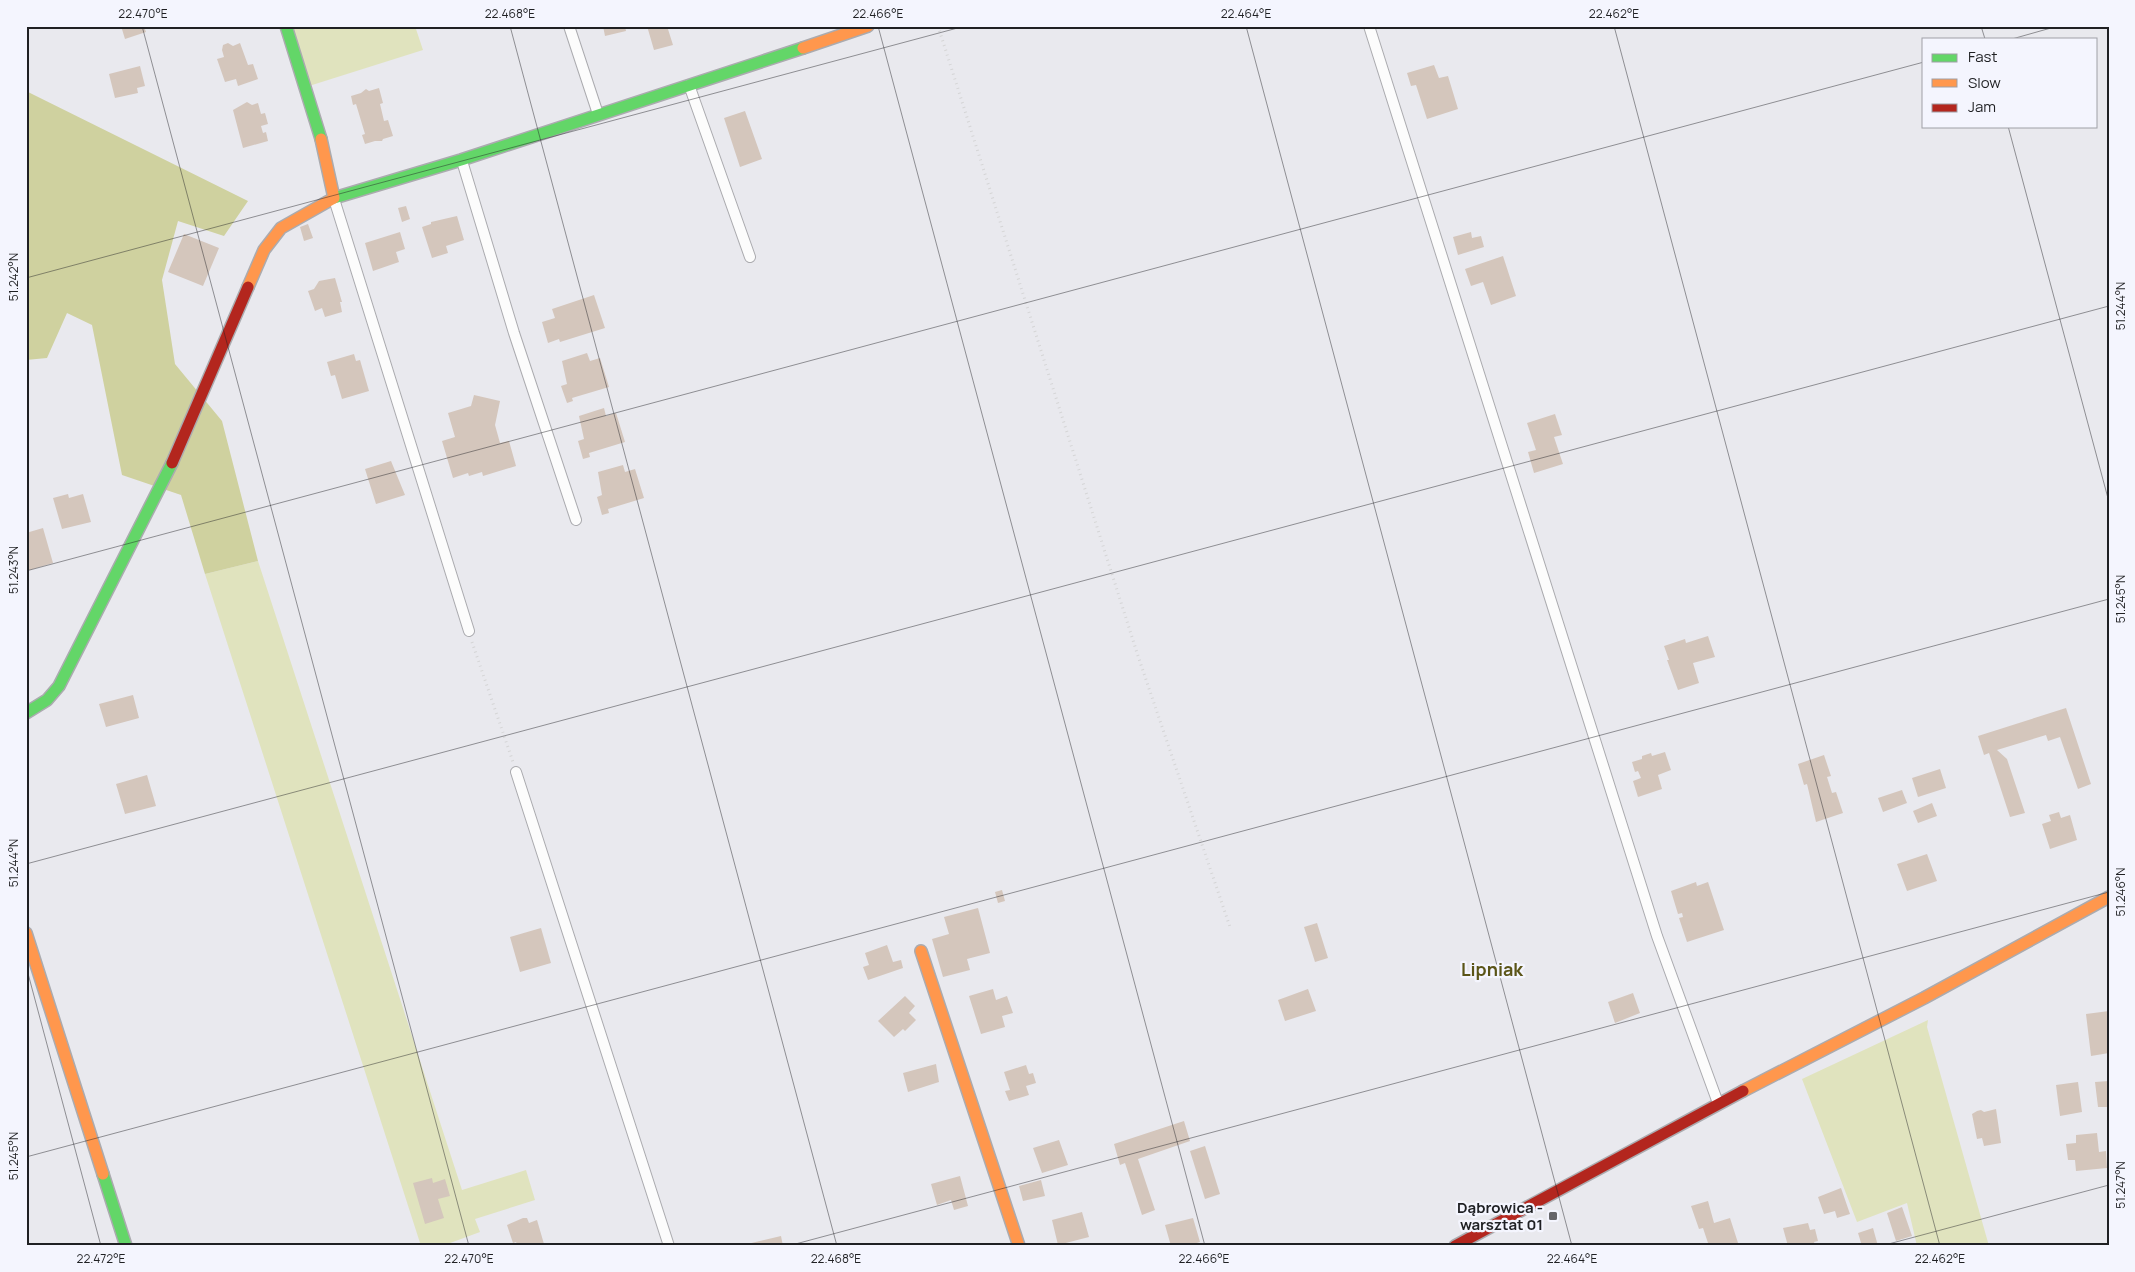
<svg xmlns="http://www.w3.org/2000/svg" width="2135" height="1272" viewBox="0 0 2135 1272" font-family="Manrope,sans-serif">
  <rect width="100%" height="100%" fill="#e9e9ee"/>
  <path fill="#e0e3be" d="M290 26H415L423 50 309 86Z
    M258 561 462 1190 526 1170 535 1200 475 1219 480 1232 442 1246H421L205 574Z
    M1928 1020 1927 1027 1989 1246H1917L1907 1203 1857 1222 1802 1079Z"/>
  <path fill="#cfd19f" d="M26 91 248 201 224 236 178 221 162 280 175 364 222 421 258 561 205 574 181 495 122 475 92 325 67 313 47 358 26 360Z"/>
  <path fill="#d4c6bc" d="M121 26H144L146 32 125 39Z
    M603 26H625L626 31 605 36Z
    M647 26H667L673 45 654 50Z
    M228 43 233 46 240 43 248 65 253 64 258 79 238 86 236 79 225 82 217 59 224 57 222 50 223 45Z
    M1434 65 1439 78 1448 76 1458 109 1427 119 1416 85 1411 86 1407 73Z
    M140 66 145 86 137 88 138 93 115 98 109 74Z
    M379 88 383 103 380 104 384 121 388 120 393 136 383 139 382 141H375L365 144 362 135 365 134 356 104 353 105 351 96 361 93 366 89 369 91Z
    M247 102 252 105 258 103 261 114 265 113 268 124 261 126 263 133 266 132 268 141 243 148 233 110Z
    M745 111 762 159 740 167 724 118Z
    M406 206 410 219 402 222 398 208Z
    M457 216 464 240 446 246 448 253 432 258 422 227 431 224V222Z
    M308 224 313 238 304 241 300 227Z
    M400 232 405 249 396 252 399 262 373 271 365 243Z
    M1471 232 1472 238 1481 236 1484 247 1458 255 1453 237Z
    M184 234 219 248 203 286 168 272Z
    M1503 256 1516 296 1491 305 1483 282 1471 286 1465 269Z
    M335 278 342 302H340L342 312 325 317 322 308 315 311 308 291 314 289 319 281Z
    M594 295 605 328 560 342 559 339 548 343 542 322 555 318 552 309Z
    M587 353 590 361 600 358 609 387 572 398 573 401 567 403 561 386 567 384 562 361Z
    M354 354 356 361 360 360 369 391 342 399 335 375 331 376 327 362Z
    M474 395 500 401 495 425 500 443 509 441 516 466 483 476 482 472 469 476 468 473 453 478 442 441 455 437 448 413 471 406Z
    M604 408 606 416 616 413 625 442 589 453 590 457 583 459 578 441 584 439 579 416Z
    M1555 414 1562 435 1554 437 1563 464 1534 473 1528 452 1536 450 1527 423Z
    M391 461 405 495 376 504 365 469Z
    M623 465 625 472 635 469 644 498 608 509 609 513 602 515 597 497 602 495 598 472Z
    M68 494 69 498 83 494 91 522 62 529 53 498Z
    M43 528 53 563 26 571V533Z
    M1708 636 1715 657 1693 663 1699 683 1678 690 1667 660H1669L1664 646 1685 639 1686 643Z
    M133 695 139 718 106 727 99 704Z
    M2066 708 2091 784 2078 789 2060 737 2048 741 2046 735 1997 750 2007 759 2025 813 2010 817 1989 753 1984 755 1978 736Z
    M1665 752 1671 770 1658 775 1662 789 1638 797 1633 781 1641 778 1638 771 1635 772 1632 762 1642 759V756L1651 753 1652 756Z
    M1824 755 1831 776 1827 777 1832 793 1836 792 1843 813 1816 822 1807 784 1804 785 1798 764Z
    M1940 769 1946 788 1918 797 1912 778Z
    M147 775 156 806 125 814 116 784Z
    M1902 790 1907 803 1883 812 1878 798Z
    M1932 803 1937 816 1918 823 1913 811Z
    M2059 812 2061 818 2070 815 2077 840 2050 849 2042 824 2051 821 2049 815Z
    M1927 854 1937 881 1907 891 1897 864Z
    M1696 882 1697 886 1708 882 1724 930 1687 942 1679 918 1683 917 1682 913 1678 914 1671 891Z
    M1002 890 1005 901 998 903 995 892Z
    M978 908 990 953 967 959 970 970 943 977 932 939 949 934 944 917Z
    M1317 923 1328 958 1315 962 1304 927Z
    M541 928 551 963 520 972 510 937Z
    M887 945 893 962 901 960 903 968 868 980 863 967 869 965 865 953Z
    M993 989 996 1000 1007 996 1013 1013 1002 1016 1005 1027 981 1034 969 996Z
    M1308 989 1316 1011 1285 1021 1278 1000Z
    M1633 993 1640 1013 1615 1023 1608 1002Z
    M905 996 915 1006 909 1013 916 1020 905 1031 903 1029 894 1037 878 1021Z
    M2109 1011V1053L2091 1056 2086 1014Z
    M936 1064 939 1082 908 1092 903 1073Z
    M1026 1065 1029 1074 1033 1073 1036 1083 1026 1086 1029 1095 1009 1101 1005 1091 1010 1090 1004 1072Z
    M2109 1081V1107H2098L2095 1082Z
    M2078 1082 2082 1112 2060 1116 2056 1085Z
    M1996 1109 2001 1143 1984 1146 1982 1138 1977 1139 1972 1114 1977 1111 1981 1110 1984 1112Z
    M1184 1121 1190 1141 1138 1159 1155 1210 1142 1215 1125 1163 1120 1165 1114 1144Z
    M2097 1133 2099 1152 2106 1151 2107 1168 2076 1171 2075 1160H2068L2066 1144 2076 1143V1135Z
    M1059 1140 1068 1165 1042 1173 1033 1148Z
    M1205 1146 1220 1194 1205 1199 1190 1151Z
    M960 1176 968 1206 954 1210 951 1200 937 1205 931 1184Z
    M432 1178 433 1183 445 1179 450 1196 438 1199 444 1218 425 1224 413 1183Z
    M1041 1180 1045 1196 1023 1201 1019 1186Z
    M1841 1188 1850 1214 1837 1218 1835 1211 1824 1214 1818 1197Z
    M1708 1201 1714 1223 1730 1218 1739 1246H1709L1703 1228 1699 1229 1691 1206Z
    M1902 1207 1912 1236 1896 1241 1887 1213Z
    M1082 1212 1089 1237 1058 1245 1052 1220Z
    M523 1218H527L529 1223 537 1220 544 1244 537 1246H518L516 1242 513 1243 507 1225Z
    M1193 1218 1200 1242 1187 1246H1171L1165 1225Z
    M1808 1223 1810 1230 1815 1229 1818 1241 1814 1242 1815 1245 1788 1246 1783 1228Z
    M1873 1228 1878 1246H1862L1858 1233Z
    M781 1236 783 1246H743V1245Z"/>
  <g fill="none" stroke-linecap="round" stroke-linejoin="round">
    <g stroke="#ababaf" stroke-width="12">
      <path id="lane" d="M569 26 598 114
        M1369 26 1657 936 1718 1103
        M689 85 750 257
        M462 161 514 333 576 520
        M334 199 469 631
        M516 772 669 1246"/>
    </g>
    <g stroke="#ababaf" stroke-width="14">
      <path id="fast" d="M286 26 321 139
        M334 198 461 160 803 48
        M26 713 47 700 59 686 172 463
        M103 1174 126 1246"/>
    </g>
    <g stroke="#ababaf" stroke-width="14">
      <path id="slow" d="M803 48 868 26
        M248 287 264 250 281 228 334 198 321 139
        M26 933 103 1174
        M921 951 1019 1246
        M1743 1091 1924 998 2109 897"/>
    </g>
    <g stroke="#ababaf" stroke-width="14">
      <path id="jam" d="M172 463 248 287
        M1455 1246 1743 1091"/>
    </g>
    <path stroke="#d5d5d6" stroke-width="3" stroke-dasharray="1 4" stroke-linecap="butt" d="M938 26 1138 656 1230 927
      M472 642 513 762"/>
    <use href="#lane" stroke="#fcfcfc" stroke-width="10"/>
    <use href="#fast" stroke="#63d668" stroke-width="11"/>
    <use href="#slow" stroke="#ff974d" stroke-width="11"/>
    <use href="#jam" stroke="#b3261e" stroke-width="11"/>
  </g>
  <path fill="none" stroke="#1f2023" stroke-width="1" stroke-opacity="0.45" d="M142 26 469 1246M510 26 837 1246M878 26 1205 1246M1246 26 1572 1246M1614 26 1940 1246M1981 26 1985 39M2012 39 2058 26M2008 126 2109 502M26 278 965 26M26 571 1924 62M26 864 2109 306M26 966 101 1246M26 1157 2109 599M788 1246 2109 892M1881 1246 2109 1185"/>
  <rect fill="#66666a" stroke="#f4f5fe" stroke-width="2" x="1548" y="1211" width="10" height="10" rx="2.5"/>
  <g text-anchor="middle" dominant-baseline="central" stroke-width="4.5" stroke-linejoin="round" paint-order="stroke">
    <g font-size="15" font-weight="bold" fill="#1f2023" stroke="#f4f5fe" text-anchor="end">
      <text x="1543" y="1207">Dąbrowica -<tspan x="1543" dy="17">warsztat 01</tspan></text>
    </g>
    <g font-size="18" font-weight="bold" fill="#5b5518" stroke="#f4f5fe">
      <text x="1492" y="969">Lipniak</text>
    </g>
  </g>
  <rect width="2135" height="1272" fill="none" stroke="#f4f5fe" stroke-width="55"/>
  <rect x="1922" y="38" width="175" height="90" fill="#f4f5fe" stroke="#9fa0a6"/>
  <rect x="1932" y="54" width="25" height="8" fill="#63d668" stroke="#9fa0a6"/>
  <text x="1968" y="62" font-size="15" fill="#1f2023">Fast</text>
  <rect x="1932" y="79" width="25" height="8" fill="#ff974d" stroke="#9fa0a6"/>
  <text x="1968" y="88" font-size="15" fill="#1f2023">Slow</text>
  <rect x="1932" y="104" width="25" height="8" fill="#b3261e" stroke="#9fa0a6"/>
  <text x="1968" y="112" font-size="15" fill="#1f2023">Jam</text>
  <rect x="28" y="28" width="2080" height="1216" fill="none" stroke="#1f2023" stroke-width="2"/>
  <g font-size="12" text-anchor="middle" fill="#1f2023">
    <text x="143" y="18">22.470°E</text>
    <text x="510" y="18">22.468°E</text>
    <text x="878" y="18">22.466°E</text>
    <text x="1246" y="18">22.464°E</text>
    <text x="1614" y="18">22.462°E</text>
    <text transform="translate(14 277) rotate(-90)" y="4">51.242°N</text>
    <text transform="translate(2121 306) rotate(-90)" y="4">51.244°N</text>
    <text transform="translate(14 570) rotate(-90)" y="4">51.243°N</text>
    <text transform="translate(2121 599) rotate(-90)" y="4">51.245°N</text>
    <text transform="translate(14 863) rotate(-90)" y="4">51.244°N</text>
    <text transform="translate(2121 892) rotate(-90)" y="4">51.246°N</text>
    <text transform="translate(14 1156) rotate(-90)" y="4">51.245°N</text>
    <text transform="translate(2121 1185) rotate(-90)" y="4">51.247°N</text>
    <text x="101" y="1263">22.472°E</text>
    <text x="469" y="1263">22.470°E</text>
    <text x="836" y="1263">22.468°E</text>
    <text x="1204" y="1263">22.466°E</text>
    <text x="1572" y="1263">22.464°E</text>
    <text x="1940" y="1263">22.462°E</text>
  </g>
</svg>
